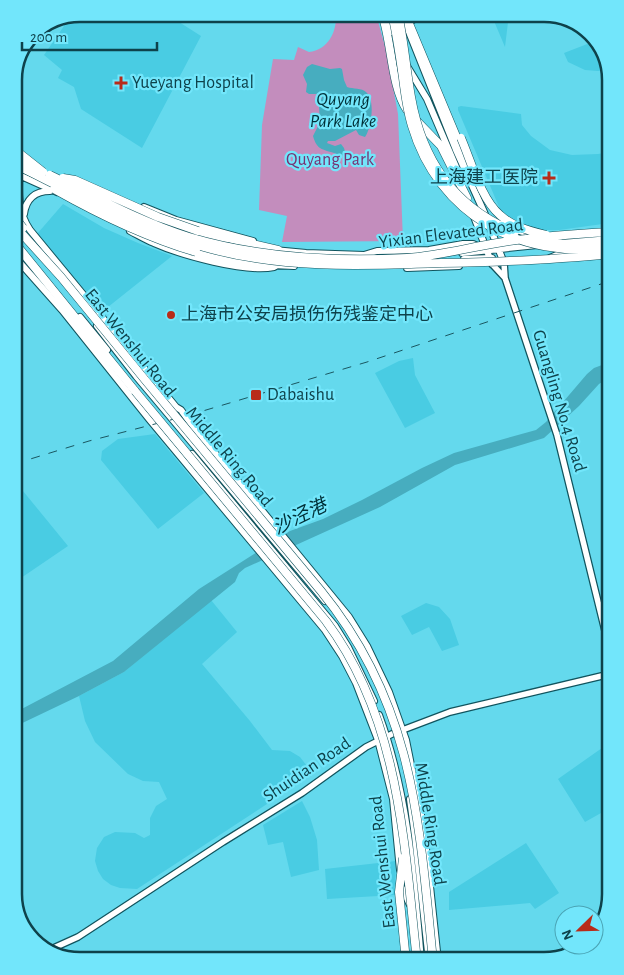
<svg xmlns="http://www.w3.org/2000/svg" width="624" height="975" viewBox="0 0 624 975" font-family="'Alegreya Sans','Noto Sans SC',sans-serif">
  <rect width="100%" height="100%" fill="#64d9ed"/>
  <path fill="#49cce3" d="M80 14H176L179 22 201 36 142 148 81 109 74 87 58 78 62 70 44 55 64 26 60 22Z
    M491 14H509L505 47Z
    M595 41 600 47 608 70 598 71 585 70 568 62 564 53Z
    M461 106 521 114 522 125 531 136 550 150 572 155 598 154 610 152V223L559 230H541L527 228 502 214 458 110V107Z
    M63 204 104 228 138 243 172 256 103 311 37 234Z
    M413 358 415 375 435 413 405 428 375 373 399 361Z
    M155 434 204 493 158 529 101 460 102 451 118 439Z
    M14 480 68 546 18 580 14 572Z
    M211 600 237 632 202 664 250 721 272 750 290 751 300 757 313 774 137 889 120 888 111 885 103 879 98 871 95 861 97 848 104 837 115 832 135 833 144 838 150 835V818L156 806 167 799 159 782 143 781 128 774 95 742 85 721 79 696 124 672Z
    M426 603 439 607 450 619 459 645 442 651 429 627 412 635 401 616Z
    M602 748 610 758V808L585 822 558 779Z
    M302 801 310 817 317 840 319 870 291 877 283 842 268 845 263 825Z
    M526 843 559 893 535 909 530 903 449 910V892Z
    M396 861 395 895 327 899 325 869Z"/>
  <path fill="#c38dbd" d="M336 14H376L386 50 398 114 403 241 282 242 287 216 259 210 262 125 273 59 294 60 298 47 309 52C328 50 337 32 336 14Z"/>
  <path fill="#47adbf" d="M312 64 330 69 340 68 342 69 344 80 347 87C353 89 362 88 366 92 376 100 371 129 365 137L359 135 356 130 335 141H328L327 143 335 146 341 144 344 148 346 155C341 156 339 155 334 153 322 149 317 150 313 136L320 122 319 106 322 97 320 94H309L306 92 307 84 303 75 307 67Z
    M610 362V377L599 384 579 406 544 438 455 465 380 507 245 568 239 573 235 582 124 672 79 696 14 727V713L113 661 199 589 290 531 323 519 362 500 422 468 454 453 536 430 546 422 587 374 594 368Z"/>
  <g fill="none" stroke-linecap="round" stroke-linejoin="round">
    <g stroke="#11545e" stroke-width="8">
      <path id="secondary" d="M504 263 505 278 557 435 610 651
        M492 264 505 278
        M47 951 78 937 223 842 302 793 366 747 392 734 450 712 610 674"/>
    </g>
    <g stroke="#11545e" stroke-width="8">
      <path id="primary" d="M387 14 392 32
        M407 14 413 20
        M403 17 456 150 484 212 504 263
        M407 66 427 99 462 181
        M20 164C19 187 16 210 30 230L176 407 181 410 192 425 349 617 367 646 389 692 406 740 424 830 438 961
        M14 175H19L57 192
        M144 207 176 220 253 241
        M24 214C26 199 35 191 50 191
        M473 214 492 264
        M511 228 537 237
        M130 231C138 235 146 240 154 243 181 255 246 273 274 267
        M181 231 224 243
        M582 237 604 238
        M274 250 306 253 364 255 377 251 429 250 463 244H473L486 250
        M462 253 537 245
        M14 256 62 310 149 419 325 630 342 656 356 683 378 740 393 799 400 870
        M550 258 559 254 582 253
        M464 259 492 258
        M272 265 294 266
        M407 268 459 266
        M80 317 107 350
        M97 326 136 376 325 601
        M192 454 335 626 348 647 374 701
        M379 715C408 794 414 878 421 961
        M410 799 415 836 429 961
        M402 888 410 905"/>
    </g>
    <g stroke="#11545e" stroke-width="9">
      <path id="highway" d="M382 14C392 43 391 86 407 110
        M405 14 463 153 470 178
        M415 119 441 146 467 198
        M198 231 278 250
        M14 242 135 391
        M196 252 240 262 275 265"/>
    </g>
    <use href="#secondary" stroke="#fff" stroke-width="5.5"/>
    <use href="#primary" stroke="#fff" stroke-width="6"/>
    <use href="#highway" stroke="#fff" stroke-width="8"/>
    <path stroke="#1a5761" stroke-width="1" stroke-dasharray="9 9" stroke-linecap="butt" d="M14 464 89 441 186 416 367 362 610 281"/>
    <g stroke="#11545e" stroke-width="9" stroke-linecap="butt">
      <path id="highway-bridge" d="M392 14C397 35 400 56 403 78 405 94 407 110 412 126 438 214 521 261 610 247
        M398 14C404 41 406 69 411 97 422 160 455 208 515 232
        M461 138C471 161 481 199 500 215 513 227 530 231 546 235
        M14 149 43 172
        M14 158 30 165
        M14 164C75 194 135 227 200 246 278 269 360 266 441 263 497 262 554 260 610 254
        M50 175C96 197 141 222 189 237 260 258 334 262 407 258 437 256 467 248 497 243 534 237 572 234 610 232
        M63 178 75 180 158 217 198 231
        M54 189C100 215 145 237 196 252
        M14 216 23 228
        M14 225 61 277 146 381 321 591C414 705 419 821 433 961
        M538 240 562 244 610 240
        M135 391 326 621C400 720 404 843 417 961
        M403 858 399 892 406 961"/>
    </g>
    <use href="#highway-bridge" stroke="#fff" stroke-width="8"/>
  </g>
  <g fill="#b82b19" stroke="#72e6fb" stroke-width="2">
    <path d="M118.5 75.5h5v5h5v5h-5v5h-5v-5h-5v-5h5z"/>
    <path d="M546.5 170.5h5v5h5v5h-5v5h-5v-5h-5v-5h5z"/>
    <circle cx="171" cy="315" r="5"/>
    <rect x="250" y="389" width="12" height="12" rx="2.5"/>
  </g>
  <g text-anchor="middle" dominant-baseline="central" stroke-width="4.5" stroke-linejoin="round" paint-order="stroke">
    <g font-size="18" fill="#0e424b" stroke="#72e6fb" text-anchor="start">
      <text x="132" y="83">Yueyang Hospital</text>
      <text x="538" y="178" text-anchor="end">上海建工医院</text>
      <text x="181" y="315">上海市公安局损伤伤残鉴定中心</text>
      <text x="267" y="395">Dabaishu</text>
    </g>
    <g font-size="18" fill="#773372" stroke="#72e6fb">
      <text x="330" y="160">Quyang Park</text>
    </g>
    <g font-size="18" fill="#0e424b" stroke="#72e6fb">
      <text transform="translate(451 234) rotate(-7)">Yixian Elevated Road</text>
      <text transform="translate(130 343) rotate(51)">East Wenshui Road</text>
      <text transform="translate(559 401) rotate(73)">Guangling No.4 Road</text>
      <text transform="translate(229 457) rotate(50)">Middle Ring Road</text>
      <text transform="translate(307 770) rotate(-34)">Shuidian Road</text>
      <text transform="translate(430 824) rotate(81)">Middle Ring Road</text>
      <text transform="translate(383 862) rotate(-96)">East Wenshui Road</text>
    </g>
    <g font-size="19" font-style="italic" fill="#003038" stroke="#72e6fb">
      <text x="343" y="99">Quyang<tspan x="343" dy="22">Park Lake</tspan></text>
      <text transform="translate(300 517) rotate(-26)">沙泾港</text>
    </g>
  </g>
  <path d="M0 0H624V975H0ZM80 22H544A58 58 0 0 1 602 80V894A58 58 0 0 1 544 952H80A58 58 0 0 1 22 894V80A58 58 0 0 1 80 22Z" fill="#72e6fb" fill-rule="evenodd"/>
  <path fill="none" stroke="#0e424b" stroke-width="2.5" d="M80 22H544A58 58 0 0 1 602 80V894A58 58 0 0 1 544 952H80A58 58 0 0 1 22 894V80A58 58 0 0 1 80 22Z"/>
  <g transform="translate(579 930) rotate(247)"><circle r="24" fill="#72e6fb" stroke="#4aa4b5"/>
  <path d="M0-4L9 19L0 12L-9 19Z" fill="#b82b19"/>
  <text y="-8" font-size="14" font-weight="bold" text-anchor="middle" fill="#0e424b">N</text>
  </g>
  <path d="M22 42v8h135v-8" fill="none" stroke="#0e424b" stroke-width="2.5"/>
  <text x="30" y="42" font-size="15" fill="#0e424b" stroke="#72e6fb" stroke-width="4" paint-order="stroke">200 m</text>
</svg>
